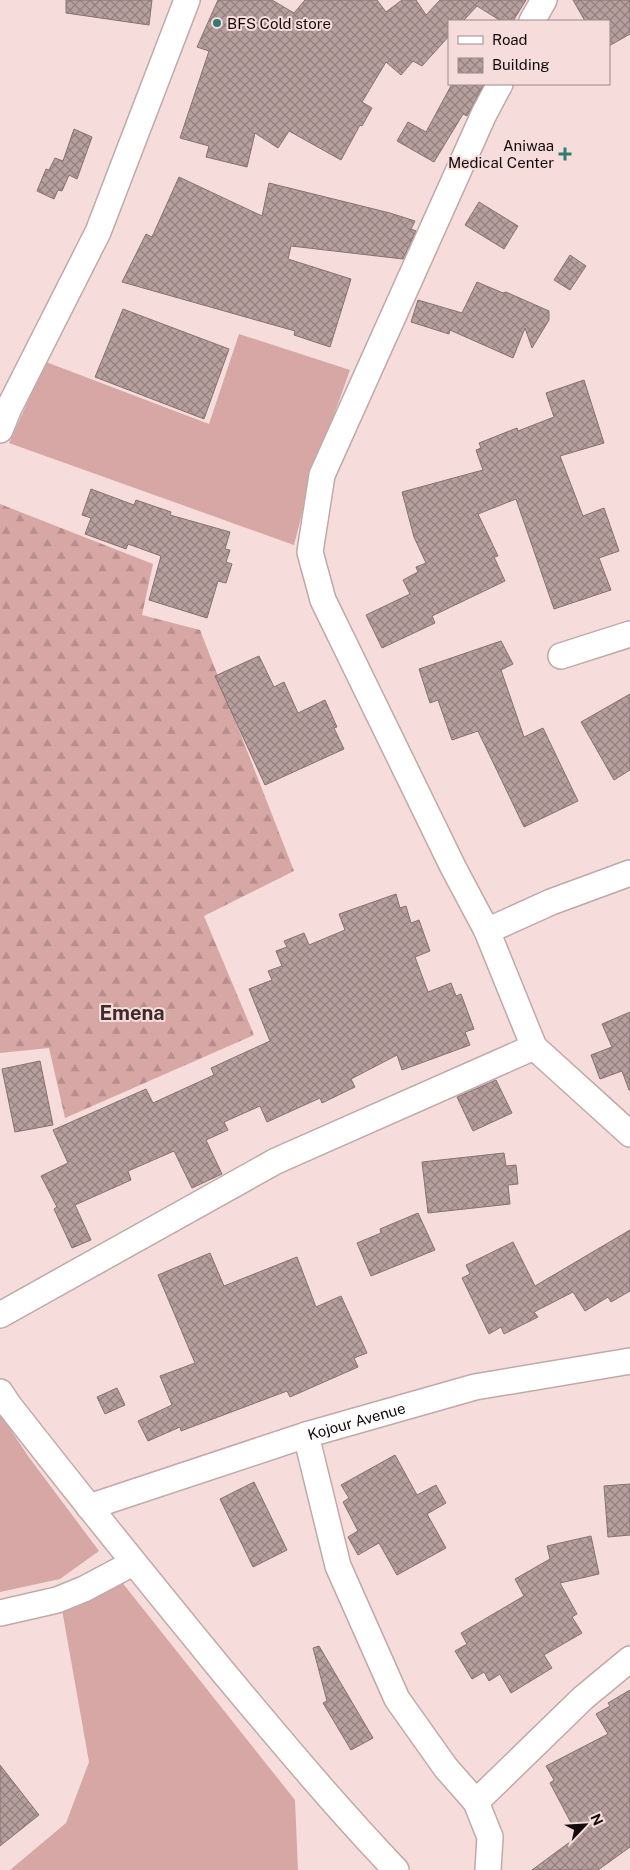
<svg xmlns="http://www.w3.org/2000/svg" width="630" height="1870" viewBox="0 0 630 1870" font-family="'Public Sans',sans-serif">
  <defs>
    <pattern id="forest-firs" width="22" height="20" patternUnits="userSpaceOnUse" patternTransform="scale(1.25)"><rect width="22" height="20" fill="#d6a7a5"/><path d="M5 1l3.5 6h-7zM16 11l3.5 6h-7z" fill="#b78e8d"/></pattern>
    <pattern id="building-cross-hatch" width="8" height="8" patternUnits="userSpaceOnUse" patternTransform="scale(1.25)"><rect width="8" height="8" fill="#b69f9d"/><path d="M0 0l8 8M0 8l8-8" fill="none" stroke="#93807e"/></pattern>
  </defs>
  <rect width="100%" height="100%" fill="#f6dddc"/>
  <path fill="#d6a7a5" d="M239 334 350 370 311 479 294 545 9 443 46 362 209 424Z
    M0 1414 28 1456 99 1551 60 1579 0 1592Z
    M117 1576 295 1800 298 1870H10L66 1823 89 1762 61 1604Z"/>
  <path fill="url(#forest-firs)" d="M0 504 153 564 142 615 200 630 294 871 204 916 254 1035 65 1118 49 1048 0 1053Z"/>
  <path fill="url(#building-cross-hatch)" stroke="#877271" d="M66 0H152L149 25 66 13Z
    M218 0H272L294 13 305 0H377L386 12 402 0H416L426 15 440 0H526L513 21H501L477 6 463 21H449V36L422 66 413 61 401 75 386 62 362 102 372 108 362 126 360 125 341 160 289 131 278 148 255 133 247 167 206 157 209 146 180 138 209 51 197 47Z
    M573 0H630V34L609 46V21H585Z
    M452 84H484L467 116 463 114 434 162 397 141 408 122 426 132Z
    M74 129 92 137 77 179 69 175 62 191 58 190 54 199 37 191 46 169 49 170 55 158 63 161Z
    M179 177 262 216 269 183 390 213 415 221 411 229 416 231 403 259 291 246 288 259 351 279 330 347 294 335 295 331 122 282 146 234 152 237Z
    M479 202 518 226 504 249 465 225Z
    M570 255 586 266 570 290 554 280Z
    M477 282 503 293 506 292 549 311V320L532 348 525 328 513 358 450 330 449 334 411 322 418 300 462 313Z
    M123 309 229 349 204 419 95 377Z
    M584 380 604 443 560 456 583 516 604 508 619 551 599 558 611 590 554 609 516 499 478 514 498 556 494 557 505 581 432 616 435 623 382 648 366 615 410 594 403 580 418 572 416 567 426 563 414 537 402 492 483 470 476 450 481 448 479 443 517 428 518 431 554 417 546 393Z
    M91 489 134 505 136 500 171 512 170 515 230 532 225 549 230 550 226 562 232 564 226 583 218 581 207 618 149 600 161 556 128 544 126 549 85 534 91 518 82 515Z
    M501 641 513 664 501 670 524 737 543 728 578 801 524 827 478 731 452 740 438 700 430 703 419 669Z
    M259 656 274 687 284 682 298 713 325 700 337 727 334 728 344 749 265 785 215 676Z
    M630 694V770L614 780 581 722Z
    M396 894 400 908 406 906 411 923 419 920 430 951 415 957 428 992 451 983 456 996 461 994 474 1029 465 1032 470 1045 402 1070 397 1055 351 1079 355 1087 322 1103 320 1098 267 1122 260 1106 224 1122 228 1130 206 1140 222 1174 192 1188 174 1151 128 1171 131 1180 75 1205 91 1240 72 1248 54 1209 57 1207 41 1176 68 1163 53 1130 146 1089 153 1103 214 1075 211 1068 270 1041 249 989 272 980 268 971 282 966 276 951 287 947 284 941 304 933 309 945 345 930 339 914Z
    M630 1012V1090H629L622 1071 600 1079 591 1055 612 1047 602 1024Z
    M40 1061 53 1125 15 1132 2 1069Z
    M496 1080 512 1113 473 1131 457 1097Z
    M504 1153 506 1166 516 1165 518 1184 508 1185 510 1204 428 1213 422 1162Z
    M418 1213 435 1250 371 1276 357 1243 381 1233 380 1229Z
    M630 1230V1291L611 1302 608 1297 585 1311 573 1292 534 1312 538 1317 504 1334 501 1327 489 1334 462 1278 470 1274 466 1265 513 1242 535 1286Z
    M210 1253 224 1286 297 1257 316 1307 341 1296 367 1353 354 1358 358 1367 290 1397 287 1391 181 1431 180 1427 148 1441 138 1421 172 1405 160 1376 195 1363 158 1275Z
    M117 1388 125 1405 105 1414 97 1397Z
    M395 1455 417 1495 436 1485 446 1503 427 1514 446 1548 397 1575 379 1543 358 1555 348 1537 358 1531 343 1502 349 1498 341 1485Z
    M254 1482 287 1550 253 1567 220 1499Z
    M630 1484V1535L608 1537 604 1486Z
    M591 1536 599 1574 560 1583 577 1614 572 1617 582 1633 544 1655 552 1668 511 1693 500 1674 489 1681 484 1672 472 1679 455 1651 467 1644 461 1633 524 1596 515 1579 550 1559 547 1546Z
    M319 1646 373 1738 351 1750 323 1703 327 1701 313 1648Z
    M630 1690V1847L598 1870H532L578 1836 550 1783 554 1780 546 1766 608 1734 596 1714 610 1706 608 1703Z
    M0 1765 39 1815 0 1846Z"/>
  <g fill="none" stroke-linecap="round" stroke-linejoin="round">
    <g stroke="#c0a9a8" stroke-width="28">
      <g id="minor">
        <path d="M532 21 544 0"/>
        <path d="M500 84 484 114 322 475 310 552 323 600 453 867 487 931 551 902 630 873"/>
        <path d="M0 430 9 408 98 232 187 0"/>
        <path d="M561 656 630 634"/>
        <path d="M534 1047 630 1134"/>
        <path d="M0 1315 276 1161 534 1047 487 931"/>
        <path d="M0 1392 8 1404C79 1495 151 1584 224 1673 280 1740 336 1807 396 1870"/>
        <path d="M306 1435 338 1566 397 1699 446 1768 476 1802 490 1837 488 1870"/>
        <path id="s1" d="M89 1507 306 1435 475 1387 630 1361"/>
        <path d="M0 1613 57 1600 84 1589 133 1563"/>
        <path d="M476 1802 583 1698 630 1659"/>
      </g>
    </g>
    <use href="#minor" stroke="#fff" stroke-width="25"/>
  </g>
  <g fill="#337a74" stroke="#f6dddc" stroke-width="2">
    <circle cx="217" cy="23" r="5"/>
    <path d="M562.5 146.5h5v5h5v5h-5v5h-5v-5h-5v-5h5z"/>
  </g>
  <g text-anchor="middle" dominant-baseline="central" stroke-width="4" stroke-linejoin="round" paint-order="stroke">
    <g font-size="15" fill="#130b0b" stroke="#f6dddc" text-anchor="start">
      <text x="227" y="23">BFS Cold store</text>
      <text x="554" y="145" text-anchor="end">Aniwaa<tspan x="554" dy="17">Medical Center</tspan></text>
    </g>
    <g font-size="15" fill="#130b0b" stroke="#f6dddc">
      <text stroke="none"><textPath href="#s1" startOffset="281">Kojour Avenue</textPath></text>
    </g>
    <g font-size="20" font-weight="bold" fill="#3e2b2b" stroke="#f6dddc">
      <text x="132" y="1013">Emena</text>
    </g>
  </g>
  <rect x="448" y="20" width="162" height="65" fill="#f6dddc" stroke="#9b8988"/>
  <rect x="458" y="36" width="25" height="8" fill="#ffffff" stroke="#9b8988"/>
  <text x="492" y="45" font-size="15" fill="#130b0b">Road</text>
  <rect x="458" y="58" width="25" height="15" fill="url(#building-cross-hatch)" stroke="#9b8988"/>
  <text x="492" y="70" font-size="15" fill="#130b0b">Building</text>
  <g transform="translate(585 1825) rotate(65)" stroke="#f6dddc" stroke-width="4" paint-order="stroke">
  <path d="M0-4L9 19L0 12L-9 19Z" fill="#130b0b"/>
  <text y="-8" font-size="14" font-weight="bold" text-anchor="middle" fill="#130b0b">N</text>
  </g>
</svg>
